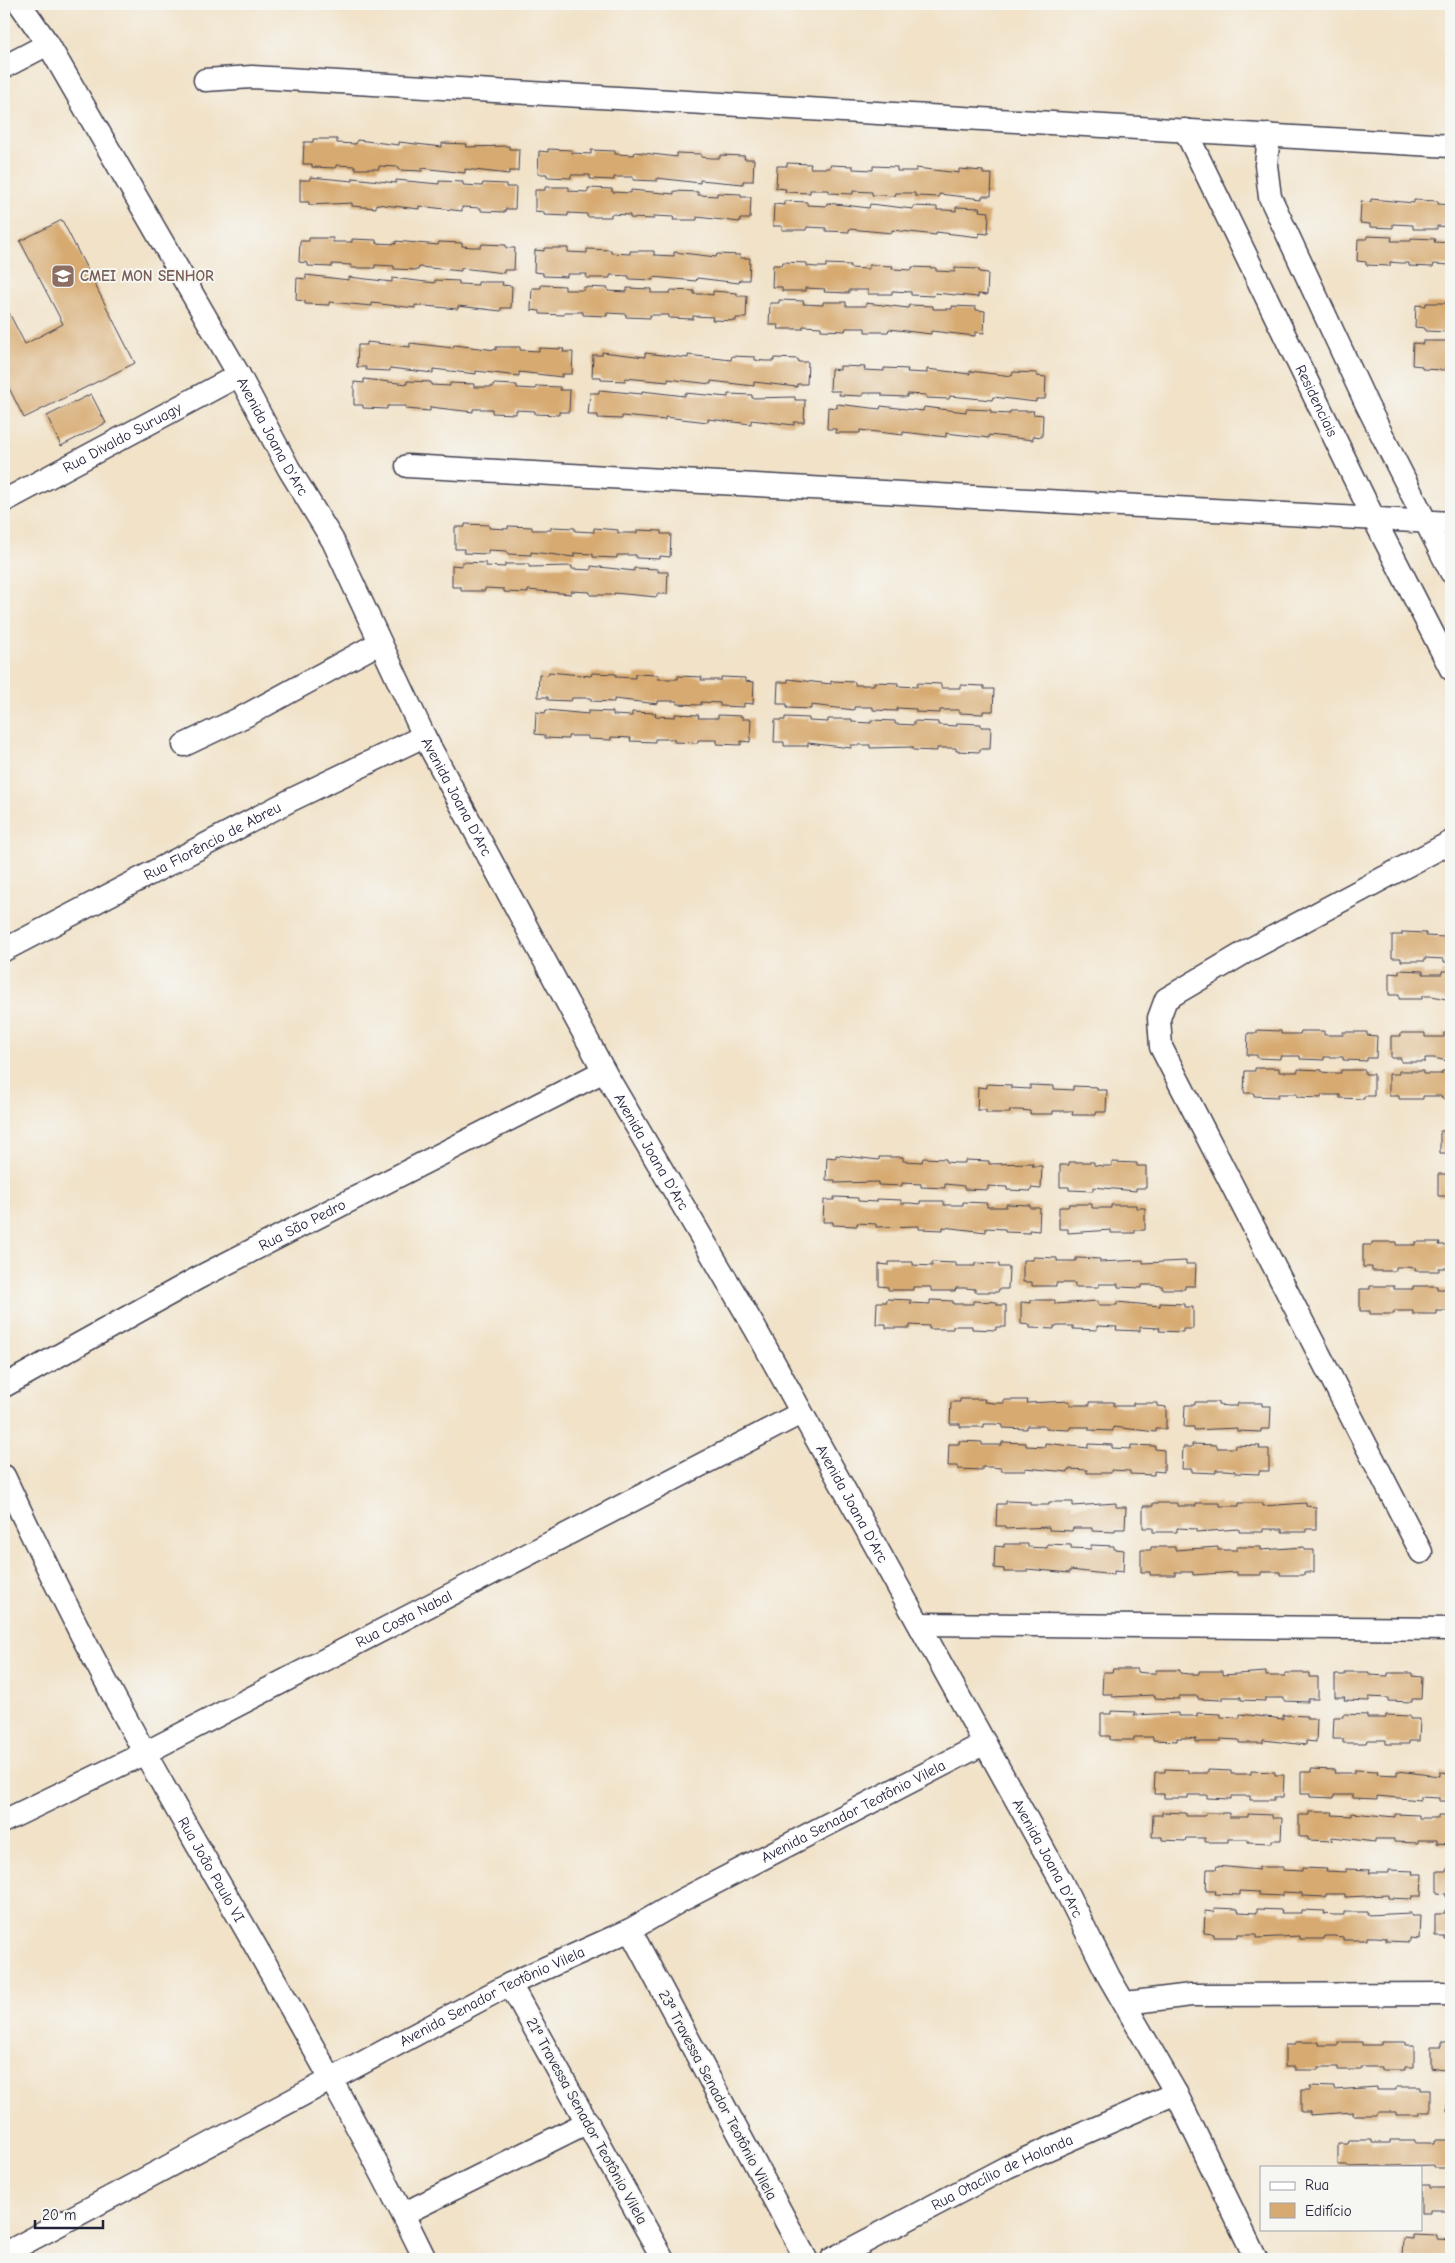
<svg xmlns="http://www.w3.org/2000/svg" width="1455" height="2263" viewBox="0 0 1455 2263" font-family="'Comic Neue',sans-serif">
  <rect width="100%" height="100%" fill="#f6f6f2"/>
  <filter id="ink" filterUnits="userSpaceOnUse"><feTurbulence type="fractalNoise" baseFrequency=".02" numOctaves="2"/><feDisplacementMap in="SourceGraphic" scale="10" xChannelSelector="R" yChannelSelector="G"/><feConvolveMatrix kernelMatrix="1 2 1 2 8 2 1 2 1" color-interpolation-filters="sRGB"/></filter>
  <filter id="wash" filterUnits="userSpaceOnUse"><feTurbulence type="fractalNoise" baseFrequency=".0096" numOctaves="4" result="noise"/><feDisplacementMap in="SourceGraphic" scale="20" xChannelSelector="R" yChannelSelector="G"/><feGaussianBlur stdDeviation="1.12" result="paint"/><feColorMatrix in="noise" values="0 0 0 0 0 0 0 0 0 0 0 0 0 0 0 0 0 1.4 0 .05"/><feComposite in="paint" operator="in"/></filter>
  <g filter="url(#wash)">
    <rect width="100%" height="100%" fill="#f1e2c8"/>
    <g id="blocks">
      <path fill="#d7aa71" d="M313 139H337V143L356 144 357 140 399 145V142L442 147V143L467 144 466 147 509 146V149H519L518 171H509V174L465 169V173L422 168V171L398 170 399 167 379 166V169H355V166L336 165V168L312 167V164H303L304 142H313Z
        M548 149 572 150V153L591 154V150L615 151V154L634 155 635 152 677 157V153L701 154V157L711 158H720V155L745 156 744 159H754L753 181H743V184L700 180V183L657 178V181L633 180V177H614V180L590 179V175H571V178L547 177V174H538L539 151 548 152Z
        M787 163 811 164 810 168H830V165L853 166V169L873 170V166L897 167V171H916V168L959 173V169L983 171V174H992L991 196H982V199L939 194V197L915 196V193H896L895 196 872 195V192L853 191V194L829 193V190H810V193L785 192 786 189 776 188 777 166H787Z
        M310 177 353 181V178L396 183V180L439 184V181L463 182V185L482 186 483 183 506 184V187H516L515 209H505V212L481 211V208L462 207V211L419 206V209L376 204V208L352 206V203L309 205V202H300V180H310Z
        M545 187H569V191L588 192V188L612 189V192L631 193V190L674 194V191L698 192V195L717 196V193L741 194V197H751L750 219H740V222L697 217V220H673L674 217 654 216V219L630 218V215L611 214V217H587V214L568 213V216L544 215V212L535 211V190H545Z
        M1371 199 1414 203V200L1438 201V204L1451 205V227L1437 226V229H1413V225L1393 224V228L1370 227V224L1360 223 1361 201 1371 202Z
        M784 201 807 202V205L826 206 827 203 869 208 870 204 913 209V206L937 207V210H946L956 211V207L980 208 979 211 989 212 988 234 979 233V237L936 232V235L892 230V233L849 229V232L826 231V228L807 227 806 230H782V226H773L774 204 784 205Z
        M62 220 135 363 24 418 4 378V303L25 344 63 324 20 241Z
        M1367 236 1392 237 1391 241H1411V238L1435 239 1434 242 1451 243V265L1434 264 1433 267 1409 266V263H1400L1390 262V266L1366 265V262L1357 261 1358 239H1367Z
        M309 238H333V242H352V239L376 240V243L396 244V241L438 245 439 242 462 243V246L472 247H481L482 244 506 245V248H515L514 270H504V273L461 268V271L419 267 418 270 394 269V266L375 265V268H351V265L332 264V267L308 266V263L299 262 300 241H309Z
        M544 248H568V252L587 253V249L611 250V253L630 254V251H654V255L674 256V252L716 257 717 254 740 255V258H750L749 280H740L739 283 697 278 696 281 653 277V280L629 279V276L610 275V278H586L587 274H567V277L543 276V273L534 272 535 250 544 251Z
        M783 262 807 263V266L816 267H826V264L850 265V268L869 269V265L893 266 892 269 912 270V267L936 268V271L955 272V268L979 269V272L988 273 987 295 978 294V297L935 293 934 296 911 295V292L892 291V294H868V290H849V293L824 292 825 289 805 288V291H782V287H772L773 265H782Z
        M306 275 349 280V277L392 282V278L435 283V280L459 281V284L478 285V282H503L502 285 512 286 511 308H501V311L458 306V309L415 305V308L372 303V306L329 302V305L305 304V301L296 300 297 278 306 279Z
        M541 285 565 286V290H584V287L608 288V291L627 292V288L651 289V293H670L671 290 694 291V294H704L713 295V291L737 293V296H747L746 318H736V321L712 320 713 317 693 316V319L669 318V315H650V318L626 317V314L607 313V316L583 315V312H564V315L540 314V311L531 310 532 288H541Z
        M779 300 804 301 803 304 823 305V302H846V306H866V303L908 308 909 305 933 306V309H952V306L976 307V310L985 311 984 333 975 332V336L931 331V334L889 329 888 332H865V328H846L845 331 821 330V327L803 326V329H778L779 325H769L770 303H779Z
        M1426 303H1450L1451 329H1449V332L1425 331V328L1415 327 1416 305 1426 306Z
        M1423 341H1447V344H1451V367L1445 366V370L1422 369V366L1412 365 1413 343 1423 344Z
        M367 342 410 347V343L453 348 454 345 496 350V347H520V350L539 351V348L564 349 563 352H573L572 374H562V377L519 372V376L476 371V374L433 369V373L390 368V371L366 370V367H357L358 345H367Z
        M602 352 645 357V353L688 358V355L731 360 732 356 755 357V360L765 361H774L775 358 798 359V362H808L807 384H797V387L754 382V386L711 381V384L668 379V382L625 378V381L601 380V377H592L593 355H602Z
        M840 366 865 367 864 370 884 371V368L908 369 907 372 927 373V369L970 374V371L1012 376 1013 372 1037 373V376L1046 377 1045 399H1036V402L993 397 992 400 950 396 949 399 926 398V395L907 394V397L882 396V393H863V396L839 395 840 391H830L831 369 840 370Z
        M364 379 407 384V381L431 382V385L450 386V383L474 384V387H493V384L517 385V388L536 389V386L560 387V390H570L569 412H559V415L535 414V411L516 410V414L492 413V409H473V412L430 407V411L406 409V406H387V409L363 408V405H354V382L364 383Z
        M599 390 642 394V391L685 396V393L728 397V394L752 395V398L795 397V400H805L804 422H794V425L751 420V424L708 419V422L665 417V420L622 416V419L598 418V415H588L590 393H599Z
        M91 394 106 423 61 446 47 416Z
        M837 404 880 409 881 406 923 411 924 407 966 412V409L991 410V413L1010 414V411H1034L1033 414 1043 415 1042 437 1033 436V440L989 435V438L946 433V437L903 432V435L860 430V433H836V429H827L828 407 837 408Z
        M465 524 489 525V528L508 529V526L532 527V530H551V527L575 528V531L594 532V528L618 530V533H637V530L661 531V534H671L670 557 660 556V559L636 558V555H617V558L593 557V554L574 553V557L531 552V555L507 554V551L488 550V554L464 553V549H455V527H465Z
        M462 562 486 563V566L505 567V564H529V567L572 566V569L591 570V566L634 571V568L658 569V572H668L667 594H657V597L614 593V595H590V592L571 591V594L528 590V593L504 592V589L485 588V591H461V587H452V565L462 566Z
        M549 672 591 676 592 673 616 674V677L635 678V674L659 675 658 679H678V676L702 677 701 680H721V677L745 678V681L754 682 753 704 744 703V707L720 706V703L701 702V705L677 704V701H658V704L614 699V702L591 701V698H572L571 701 548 700V697H538L539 674 548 675Z
        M788 679 831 684V681L855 682V685H874V682L898 683V686L917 687V683L941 684V688H960V685L984 686V689H994L993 711H983V714L959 713V710H940V713L916 712V709L897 708V711L873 710V707H854V710L811 705V709L787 708V704H777L778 682H788Z
        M546 710 588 714V711L613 712V715L632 716V712L656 713 655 716 675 717V714L699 715 698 718H718V715L742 716V719H751L750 742 741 741V745L717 744V740H698V743L674 742V739H655V742L630 741 631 738 611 737V740L588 739V736H568V739L545 738V735L535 734 536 712 545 713Z
        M785 717 809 718V721L828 722V719H852V722L871 723V720L895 721V724L914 725V721L938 722V725L957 726V723L981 724V727H991L990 749H980V752L956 751V748H937V751L913 750V747L870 748V745H851V748L808 743V746H784V742H774L775 720H785Z
        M1402 932 1426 933V936L1445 937V933H1451V962H1444V959L1425 958V961H1401V958H1392V935H1402Z
        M1399 970 1423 971V974H1442V971H1451V1000L1432 996H1422V999H1399V995H1389V973L1399 974Z
        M1257 1030 1281 1031V1034H1300L1301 1031H1324V1035H1343V1032H1367V1035L1377 1036 1376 1058H1367V1061L1343 1060V1057H1324V1060L1300 1059V1056H1280V1059L1257 1058V1055H1247L1248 1033H1257Z
        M1401 1033H1425V1037H1444V1033H1451V1062L1434 1058H1425V1062H1401V1058H1391V1036H1401Z
        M1255 1068H1279V1072H1298V1069L1322 1070V1072L1331 1073H1341V1070H1365V1074H1374V1096H1364V1099L1340 1098V1095H1321V1098L1297 1097V1094H1278V1097L1254 1096V1093H1244L1245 1071H1255Z
        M1399 1071H1423V1074H1442V1071H1451V1100L1442 1099V1096H1423V1099H1399V1096H1389V1074H1399Z
        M987 1084 1011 1085V1088L1030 1089V1085L1054 1086V1089L1073 1090V1086L1097 1087V1090H1107L1106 1112H1096V1115H1072L1073 1111H1053V1114H1030V1111L1020 1110H1010V1113H986V1110H977L978 1087 987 1088Z
        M1440 1131H1451V1153H1440Z
        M836 1155 879 1160V1157H903V1161L922 1162 923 1158 946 1159V1162L956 1163H965V1160L989 1161V1164L1033 1163 1032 1166H1042L1041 1189 1031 1188V1191L1007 1190V1187L988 1186V1190L964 1189V1186L955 1185 945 1184V1188L921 1187V1184L902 1183V1186L878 1185V1182L835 1183V1180H826L827 1157 836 1158Z
        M1069 1162H1094V1165L1103 1166H1112V1162L1137 1163V1166H1146V1188H1136V1191L1093 1187V1191L1069 1190V1187H1060V1165H1069Z
        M1447 1171H1451V1200H1447V1196H1438V1174H1447Z
        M834 1197 858 1198V1201L877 1202V1199L901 1200V1203H910L920 1204V1201H944V1205H963V1202L987 1203V1207H1006V1204L1030 1205V1208H1040L1039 1231 1029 1230V1233L1005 1232V1229L986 1228V1232L943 1227V1230L919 1229V1226L876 1227V1224L857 1223V1226L833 1225V1222H823L824 1200H834Z
        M1069 1204H1092V1208H1111V1205H1136V1208H1145V1230H1135V1233H1111V1230L1068 1233V1229H1059V1207H1068Z
        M1372 1242H1396V1245H1415V1242H1440L1439 1245H1451V1268H1439V1271H1415V1268L1406 1267H1396V1271H1372V1267H1363V1245H1372Z
        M1033 1257 1057 1258V1261H1076V1258L1100 1259V1262L1143 1260V1263L1186 1261V1264H1196L1195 1286H1185V1289H1162V1286L1152 1285H1142V1288L1118 1287V1284H1099V1287H1075V1283H1056V1286H1032V1282H1023V1260H1033Z
        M889 1262H913V1265L932 1266V1262L956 1263V1266H975V1263L999 1264V1267H1009L1008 1289H999L998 1292H975V1289L965 1288H956L955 1291H931V1287H913V1290H888V1287L879 1286V1264L889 1265Z
        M1370 1286H1394V1289H1413V1286H1437V1289H1451V1311H1437V1314H1413V1311H1394V1314H1370V1311H1360V1289H1370Z
        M887 1299 911 1300 910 1303 930 1304V1300L953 1301V1304H973V1301L997 1302V1305H1006V1327H996V1330L972 1329V1326H953V1329H929V1326L910 1325V1328H886V1324H876L877 1302H887Z
        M1031 1300H1055V1304L1098 1301V1305H1117V1302L1160 1306V1303L1184 1304V1307H1193V1329H1183V1332L1159 1331 1160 1328 1140 1327V1331L1116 1330 1117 1327 1097 1326V1330L1073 1329V1326H1054V1329L1030 1328V1325L1021 1324V1302L1031 1303Z
        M960 1399H985L984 1402 994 1403H1004V1400H1028L1027 1403 1070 1401V1405H1090V1402H1114V1406H1133V1403H1157V1406L1166 1407V1429H1156V1432L1113 1427V1431L1089 1430V1427H1070V1430L1046 1429V1426H1027V1429L1003 1428V1425L994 1424H984V1427H960V1424H950L951 1402H960Z
        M1195 1402H1218V1405L1228 1406H1237L1238 1403H1262V1406H1271L1270 1429H1261V1432L1237 1431V1428L1194 1430V1427H1184L1185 1405H1195Z
        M959 1441 982 1442V1445H1002V1442L1026 1443V1446L1045 1447V1443L1088 1448V1444L1112 1445V1448L1131 1449V1445L1155 1446V1449L1164 1450V1472L1154 1471V1475L1130 1474V1471L1111 1470V1473H1087V1470L1068 1469V1472L1025 1468V1471H1001V1468L991 1467H982V1470L958 1469V1466H948L949 1444H959Z
        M1192 1444 1217 1445V1448H1235V1445L1260 1446 1259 1449H1269V1471H1259V1474L1235 1473V1471L1225 1470H1216V1473L1192 1472V1469H1182L1183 1447H1192Z
        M1449 1480H1451V1502H1448Z
        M1006 1501 1030 1502V1505H1049V1502H1073V1506L1116 1503V1507H1126L1125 1529H1115V1532L1092 1531V1528H1073L1072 1531 1049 1530V1527L1005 1529V1526H996L997 1504H1006Z
        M1153 1503H1177V1506H1196V1503H1220V1506H1239V1503H1263V1506L1306 1503V1506L1316 1507V1529H1306V1532H1282V1529H1263V1532H1239V1529L1196 1532V1529L1177 1528V1532H1153V1528H1143V1506H1153Z
        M1004 1544H1028V1547L1047 1548V1544L1071 1545V1548L1091 1549V1545L1114 1546V1549L1124 1550 1123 1572 1114 1571V1575L1070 1570V1573L1027 1569V1572H1004V1569L994 1568 995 1546 1004 1547Z
        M1151 1547H1175V1550L1218 1547V1550H1237V1547H1261V1550L1304 1547V1550H1314V1572H1304V1575H1280V1572H1261V1575H1237V1572L1193 1575V1572H1175V1575H1150V1572H1141V1550H1151Z
        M1113 1669H1137V1672L1146 1673H1156V1670H1180V1673L1189 1674H1199V1671H1223V1675L1266 1672V1676H1285V1673H1309V1677H1318V1699H1308V1702L1284 1701V1698H1265V1701L1241 1700V1697H1222V1700L1198 1699V1696H1179V1699L1155 1698V1695L1112 1697V1694H1102L1103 1672H1112Z
        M1345 1672H1369V1675L1388 1676V1673H1412V1676L1422 1677 1421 1699H1412V1702L1388 1701V1698L1369 1697V1701L1344 1700 1345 1697H1335V1675H1345Z
        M1111 1711 1135 1712 1134 1715 1178 1713V1716H1197V1713L1221 1714V1717L1240 1718V1714L1283 1719V1715L1307 1716V1719H1317L1316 1742 1306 1741V1745L1263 1740V1743H1239V1740L1220 1739V1742H1196V1739L1187 1738H1177V1741L1153 1740V1737H1134V1740H1110V1736H1101V1714H1111Z
        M1343 1714 1367 1715V1718H1386V1715L1410 1716V1719H1420L1419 1741H1409V1744H1386V1740H1367L1366 1743H1343V1739H1333L1334 1717H1343Z
        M1165 1769 1188 1770V1773H1208V1770L1231 1771V1774H1251V1771L1275 1772V1775H1284L1283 1797H1274V1800H1250V1796H1231V1799L1207 1798V1795H1188V1798H1164V1794H1154L1155 1772H1165Z
        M1311 1769 1335 1770 1334 1773H1354V1770L1378 1771 1377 1774 1397 1775V1771L1440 1776V1772L1451 1773V1801H1439V1798L1420 1797V1800L1377 1796V1799L1353 1798V1795H1334V1798L1310 1797V1794H1301V1772H1311Z
        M1162 1812 1186 1813V1816H1205V1813H1229V1817H1248V1814L1272 1815V1818H1282L1281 1840H1272V1843L1248 1842V1839H1228V1842H1205V1838H1186L1185 1841 1162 1840V1837H1152L1153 1815H1162Z
        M1309 1812H1333L1332 1815 1352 1816V1813L1395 1817V1814L1419 1815V1818H1438V1815H1451V1844L1437 1843V1840H1418V1843L1394 1842V1839H1375V1842L1332 1837V1841L1308 1840V1837H1299V1815H1309Z
        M1217 1866 1259 1870V1867H1283V1870L1302 1871V1868L1327 1869 1326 1871 1346 1872V1869L1370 1870 1369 1873H1389V1870L1413 1871 1412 1874H1422L1421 1896H1412V1899L1388 1898V1895L1345 1897V1894H1326V1897L1302 1896V1893L1283 1892V1896L1259 1895V1892L1240 1891V1895L1215 1894 1216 1891H1206L1207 1869H1216Z
        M1447 1868H1451V1897H1446V1894L1437 1893V1871H1447Z
        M1214 1908 1238 1909V1912L1257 1913V1909L1282 1910 1281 1913H1301V1910L1325 1911 1324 1914 1334 1915H1344V1912H1367V1915L1411 1913V1916H1420L1419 1939 1410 1938V1942L1386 1941V1938L1376 1937H1367V1940H1343V1937L1333 1936H1324V1939H1300V1936L1257 1938V1934H1238V1937H1214V1934L1204 1933 1205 1911 1214 1912Z
        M1445 1911H1451V1939H1444V1936H1435V1914H1445Z
        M1295 2042H1319V2045H1338V2042H1362V2045H1381V2042H1405V2045H1414V2067H1405V2070H1381V2067H1361V2070H1338V2067H1318V2070H1295V2067H1285V2045H1295Z
        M1441 2042H1451V2071L1431 2068V2046H1441Z
        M1310 2086 1334 2087V2090L1377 2087V2090H1396V2087H1421V2090H1430V2112H1420V2115H1396V2112H1377V2115H1353V2112L1310 2115V2112H1301V2090H1310Z
        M1447 2090H1451V2112H1447Z
        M1348 2140H1372V2143H1390V2140H1415V2143H1434V2140H1451V2168H1434V2165L1347 2167V2165H1338V2143H1347Z
        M1421 2185H1430V2188H1449V2185H1451V2213L1449 2210H1430V2213H1421Z
        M1413 2235 1437 2236V2239L1451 2240V2259H1402L1403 2238 1413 2239Z"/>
    </g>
  </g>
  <g filter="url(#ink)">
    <use href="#blocks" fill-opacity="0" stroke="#413f50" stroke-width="1"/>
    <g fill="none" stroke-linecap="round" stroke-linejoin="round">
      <g stroke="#413f50" stroke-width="25">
        <g id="street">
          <path id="s1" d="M20 4 48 44 239 375 289 469 333 541 424 736 604 1071 756 1330 1060 1879 1109 1977 1176 2093 1256 2259"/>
          <path d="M4 67 48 44"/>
          <path d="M205 80 252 77 1451 146"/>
          <path id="s2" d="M1185 130 1374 519 1451 669"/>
          <path d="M1269 135 1266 165 1270 197 1367 405 1451 572"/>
          <path d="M407 466 1451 523"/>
          <path id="s3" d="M4 501 239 375"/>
          <path d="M184 745 247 715 379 643"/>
          <path id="s4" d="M4 950 293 799 424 736"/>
          <path id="s5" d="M4 1386 198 1278 604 1071"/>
          <path id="s6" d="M4 1476C48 1571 95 1664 146 1755 240 1923 341 2086 425 2259"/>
          <path d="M1421 1552 1161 1047 1159 1018 1166 999 1249 950 1451 842"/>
          <path d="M920 1624 1451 1629"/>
          <path id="s7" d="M4 1821 145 1753 801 1413"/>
          <path d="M630 1930 806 2259"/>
          <path d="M510 1984 663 2259"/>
          <path d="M1126 2003 1191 1995 1451 1994"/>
          <path d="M403 2214 588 2122"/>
          <path id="s8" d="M4 2254 510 1984 630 1930 682 1900 985 1743"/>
          <path id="s9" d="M832 2259 1007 2167 1176 2093"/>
        </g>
      </g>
      <use href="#street" stroke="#fff" stroke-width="22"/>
    </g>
  </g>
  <defs>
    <g id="school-square" transform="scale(1.25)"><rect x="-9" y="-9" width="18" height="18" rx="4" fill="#8d6e63" stroke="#f6f6f2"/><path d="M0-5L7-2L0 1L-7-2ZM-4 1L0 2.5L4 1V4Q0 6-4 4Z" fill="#fff"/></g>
  </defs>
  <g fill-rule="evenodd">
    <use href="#school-square" x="63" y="276"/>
  </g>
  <g text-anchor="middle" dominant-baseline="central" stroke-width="4" stroke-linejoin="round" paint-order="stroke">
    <g font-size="15" font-weight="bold" fill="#785e54" stroke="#f6f6f2" text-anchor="start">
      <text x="80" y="276">CMEI MON SENHOR</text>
    </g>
    <g font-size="15" fill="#22223b" stroke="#f6f6f2">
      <text stroke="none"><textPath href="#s2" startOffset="301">Residenciais</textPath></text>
      <text stroke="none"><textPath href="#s1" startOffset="501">Avenida Joana D'Arc</textPath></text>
      <text stroke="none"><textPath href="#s3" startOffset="134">Rua Divaldo Suruagy</textPath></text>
      <text stroke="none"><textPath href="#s1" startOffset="906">Avenida Joana D'Arc</textPath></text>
      <text stroke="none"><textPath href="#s4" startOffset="235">Rua Florêncio de Abreu</textPath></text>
      <text stroke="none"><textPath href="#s1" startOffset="1311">Avenida Joana D'Arc</textPath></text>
      <text stroke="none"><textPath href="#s5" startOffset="339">Rua São Pedro</textPath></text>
      <text stroke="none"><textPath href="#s1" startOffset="1716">Avenida Joana D'Arc</textPath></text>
      <text stroke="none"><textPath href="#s7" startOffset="448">Rua Costa Nabal</textPath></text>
      <text stroke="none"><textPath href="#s8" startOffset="958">Avenida Senador Teotônio Vilela</textPath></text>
      <text stroke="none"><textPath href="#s1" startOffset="2121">Avenida Joana D'Arc</textPath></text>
      <text stroke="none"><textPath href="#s6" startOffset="445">Rua João Paulo VI</textPath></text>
      <text stroke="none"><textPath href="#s8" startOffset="552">Avenida Senador Teotônio Vilela</textPath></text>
      <text transform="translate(718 2095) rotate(62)">23ª Travessa Senador Teotônio Vilela</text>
      <text transform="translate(587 2121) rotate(61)">21ª Travessa Senador Teotônio Vilela</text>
      <text stroke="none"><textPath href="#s9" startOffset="191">Rua Otacílio de Holanda</textPath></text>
    </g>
  </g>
  <rect width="1455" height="2263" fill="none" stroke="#f6f6f2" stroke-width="20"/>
  <rect x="1260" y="2166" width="162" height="65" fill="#f6f6f2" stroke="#a1a1a9"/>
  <rect x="1270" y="2182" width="25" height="8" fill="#ffffff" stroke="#a1a1a9"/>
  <text x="1305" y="2190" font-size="15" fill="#22223b">Rua</text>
  <rect x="1270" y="2203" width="25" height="15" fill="#d7aa71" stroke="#a1a1a9"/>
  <text x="1305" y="2216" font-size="15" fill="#22223b">Edifício</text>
  <path d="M35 2220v8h68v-8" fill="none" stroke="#22223b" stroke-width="2.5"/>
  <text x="42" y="2220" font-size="15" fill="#22223b" stroke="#f6f6f2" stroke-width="4" paint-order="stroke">20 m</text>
</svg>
